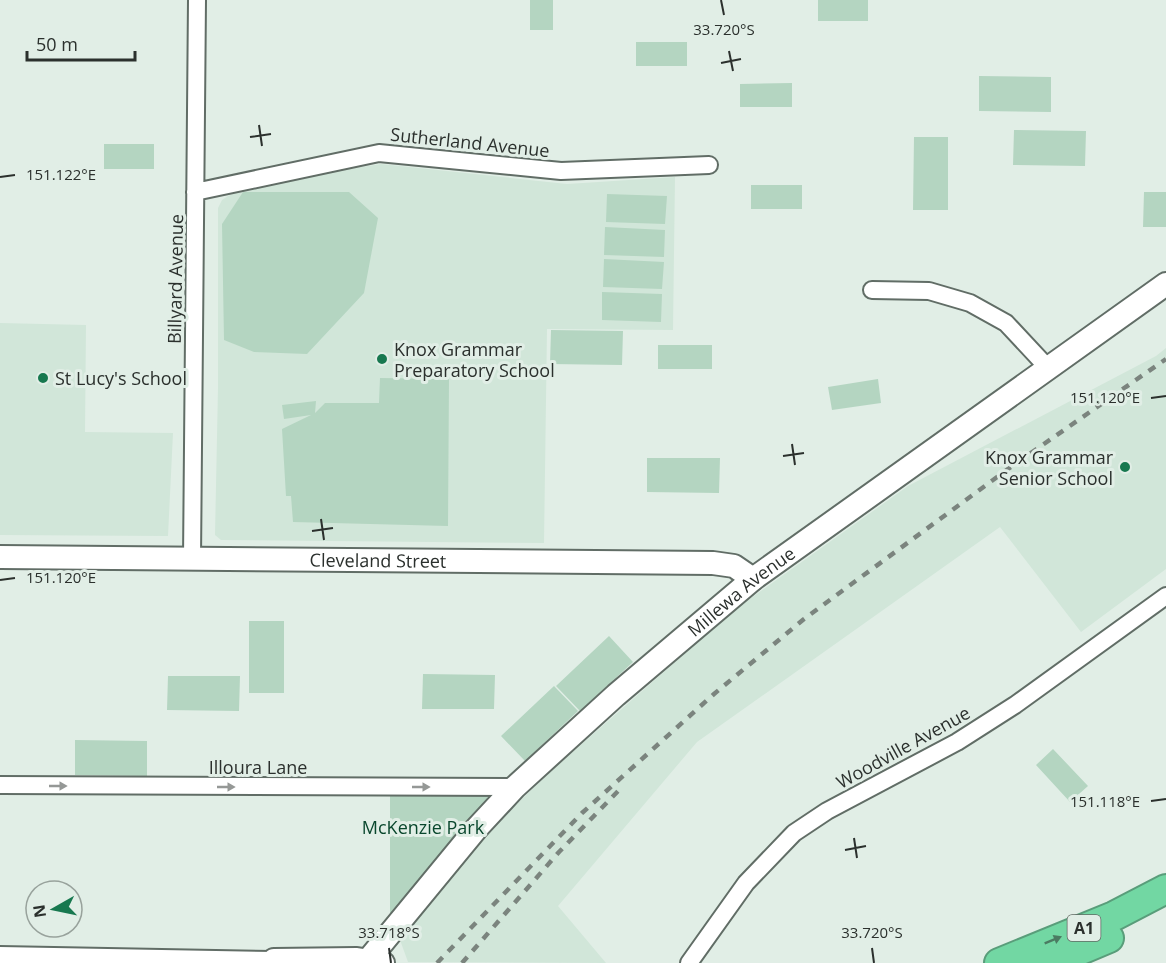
<svg xmlns="http://www.w3.org/2000/svg" width="1166" height="963" viewBox="0 0 1166 963" font-family="'Open Sans',sans-serif">
  <rect width="100%" height="100%" fill="#e1eee6"/>
  <path fill="#d1e6d9" d="M381 164 567 184 675 177 673 330 547 329 544 543 221 540 215 535 218 388V208L222 200 228 196 259 183Z
    M0 323 86 325 85 432 173 433 168 536 0 535Z
    M1166 348V569L1081 632 1000 527 697 742 558 906 606 963 408 962 400 940 478 841 549 773 733 611 908 486 1156 356Z"/>
  <path fill="#b4d5c1" d="M530 0H553V30H530Z
    M818 0H868V21H818Z
    M636 42H687V66H636Z
    M979 76 1051 77V112L979 111Z
    M792 83V107H740V84Z
    M1014 130 1086 131 1085 166 1013 165Z
    M914 137H948V210H913Z
    M104 144H154V169H104Z
    M751 185H802V209H751Z
    M243 192H349L378 218 364 293 307 354 254 352 224 340 222 224Z
    M1144 192H1166V227H1143Z
    M607 194 667 196 665 224 606 222Z
    M605 227 665 230 664 257 604 255Z
    M604 259 664 262 662 289 603 287Z
    M602 292 662 294 661 322 602 320Z
    M551 330 623 331 622 365 550 364Z
    M658 345H712V369H658Z
    M380 378 449 379 448 526 293 522 291 496H286L282 429 311 415 284 419 282 405 316 401 315 413 325 403H379Z
    M878 379 881 403 832 410 828 387Z
    M647 458H720L719 493 647 492Z
    M249 621H284V693H249Z
    M609 636 633 662 580 711 556 686Z
    M423 674 495 675 494 709H422Z
    M168 676H240L239 711 167 710Z
    M554 686 578 711 525 761 501 736Z
    M75 740 147 741V776L75 775Z
    M1053 749 1088 786 1070 802 1036 765Z
    M390 794 486 795 488 798 390 917Z"/>
  <g fill="none" stroke-linecap="round" stroke-linejoin="round">
    <g stroke="#616d66" stroke-width="20">
      <path id="street" d="M195 192 379 153 561 171 709 165
        M872 290 929 291 970 303 1006 323 1048 368
        M192 559 197 0
        M0 785 515 787
        M0 955 274 960
        M689 963 746 883 794 833 827 811 957 742 1015 705 1166 596"/>
    </g>
    <g stroke="#616d66" stroke-width="26">
      <g id="secondary">
        <path id="s1" d="M0 557 713 563 734 566 753 579"/>
        <path id="s2" d="M369 959 476 829 515 787 616 695 753 579 1166 284"/>
        <path d="M274 963V960L357 959 383 963"/>
      </g>
    </g>
    <g stroke="#599d7a" stroke-width="32">
      <path id="highway" d="M999 963 1114 916 1166 889
        M1050 963 1109 938"/>
    </g>
    <use href="#street" stroke="#fff" stroke-width="16"/>
    <use href="#secondary" stroke="#fff" stroke-width="22"/>
    <use href="#highway" stroke="#72d7a3" stroke-width="28"/>
    <path stroke="#7b847e" stroke-width="4.5" stroke-dasharray="8 8" stroke-linecap="butt" d="M437 963 582 813 714 694 804 619 1008 469 1166 359
      M462 963 559 852 622 787"/>
  </g>
  <defs><path id="oneway-solid" d="M-6-.8H1V-3.2L6.5 0L1 3.2V.8H-6Z" transform="scale(1.5)"/></defs>
  <g fill="#959896">
    <use href="#oneway-solid" transform="translate(58 786)"/>
    <use href="#oneway-solid" transform="translate(226 787)"/>
    <use href="#oneway-solid" transform="translate(421 787)"/>
  </g>
  <use fill="#4b7b62" href="#oneway-solid" transform="translate(1053 940) rotate(-22)"/>
  <path fill="none" stroke="#2b302d" stroke-width="2" d="M721 0 724 15M729 51 733 71M721 63 741 59M259 125 262 146M250 137 271 134M0 177 15 175M1151 398 1166 396M792 444 795 465M783 456 804 453M321 519 324 540M312 531 333 528M0 580 15 578M1151 801 1166 799M854 838 857 858M845 850 866 846M389 948 391 963M872 948 874 963"/>
  <g fill="#17784f" stroke="#e1eee6" stroke-width="2">
    <circle cx="382" cy="359" r="6"/>
    <circle cx="43" cy="378" r="6"/>
    <circle cx="1125" cy="467" r="6"/>
  </g>
  <g text-anchor="middle" dominant-baseline="central" stroke-width="6" stroke-linejoin="round" paint-order="stroke">
    <rect fill="#e1eee6" stroke="#626964" stroke-width="1.5" x="1067.5" y="915" width="33" height="26" rx="4.5"/>
    <g font-size="16" font-weight="bold" fill="#2b302d">
      <text x="1084" y="928">A1</text>
    </g>
    <g font-size="18" fill="#2b302d" stroke="#e1eee6">
      <text transform="translate(470 142) rotate(6)">Sutherland Avenue</text>
      <text transform="translate(175 279) rotate(-89)">Billyard Avenue</text>
      <text stroke="none"><textPath href="#s1" startOffset="378">Cleveland Street</textPath></text>
      <text stroke="none"><textPath href="#s2" startOffset="525">Millewa Avenue</textPath></text>
      <text transform="translate(903 747) rotate(-29)">Woodville Avenue</text>
      <text x="258" y="767">Illoura Lane</text>
    </g>
    <g font-size="18" fill="#2b302d" stroke="#e1eee6" text-anchor="start">
      <text x="394" y="349">Knox Grammar<tspan x="394" dy="21">Preparatory School</tspan></text>
      <text x="55" y="378">St Lucy's School</text>
      <text x="1113" y="457" text-anchor="end">Knox Grammar<tspan x="1113" dy="21">Senior School</tspan></text>
    </g>
    <g font-size="18" fill="#09472d" stroke="#e1eee6">
      <text x="423" y="827">McKenzie Park</text>
    </g>
  </g>
  <g font-size="15" text-anchor="middle" fill="#2b302d" stroke="#e1eee6" stroke-width="6" stroke-linejoin="round" paint-order="stroke">
    <text x="724" y="35">33.720°S</text>
    <text x="61" y="180">151.122°E</text>
    <text x="1105" y="403">151.120°E</text>
    <text x="61" y="583">151.120°E</text>
    <text x="1105" y="807">151.118°E</text>
    <text x="389" y="938">33.718°S</text>
    <text x="872" y="938">33.720°S</text>
  </g>
  <g transform="translate(54 909) rotate(261)"><circle r="28" fill="#e1eee6" stroke="#98a29c" stroke-width="1.5"/>
  <path d="M0-4.5L10 22L0 15L-10 22Z" fill="#17784f"/>
  <text y="-9" font-size="16" font-weight="bold" text-anchor="middle" fill="#2b302d">N</text>
  </g>
  <path d="M27 51v9h108v-9" fill="none" stroke="#2b302d" stroke-width="3"/>
  <text x="36" y="51" font-size="18" fill="#2b302d" stroke="#e1eee6" stroke-width="4.5" paint-order="stroke">50 m</text>
</svg>
